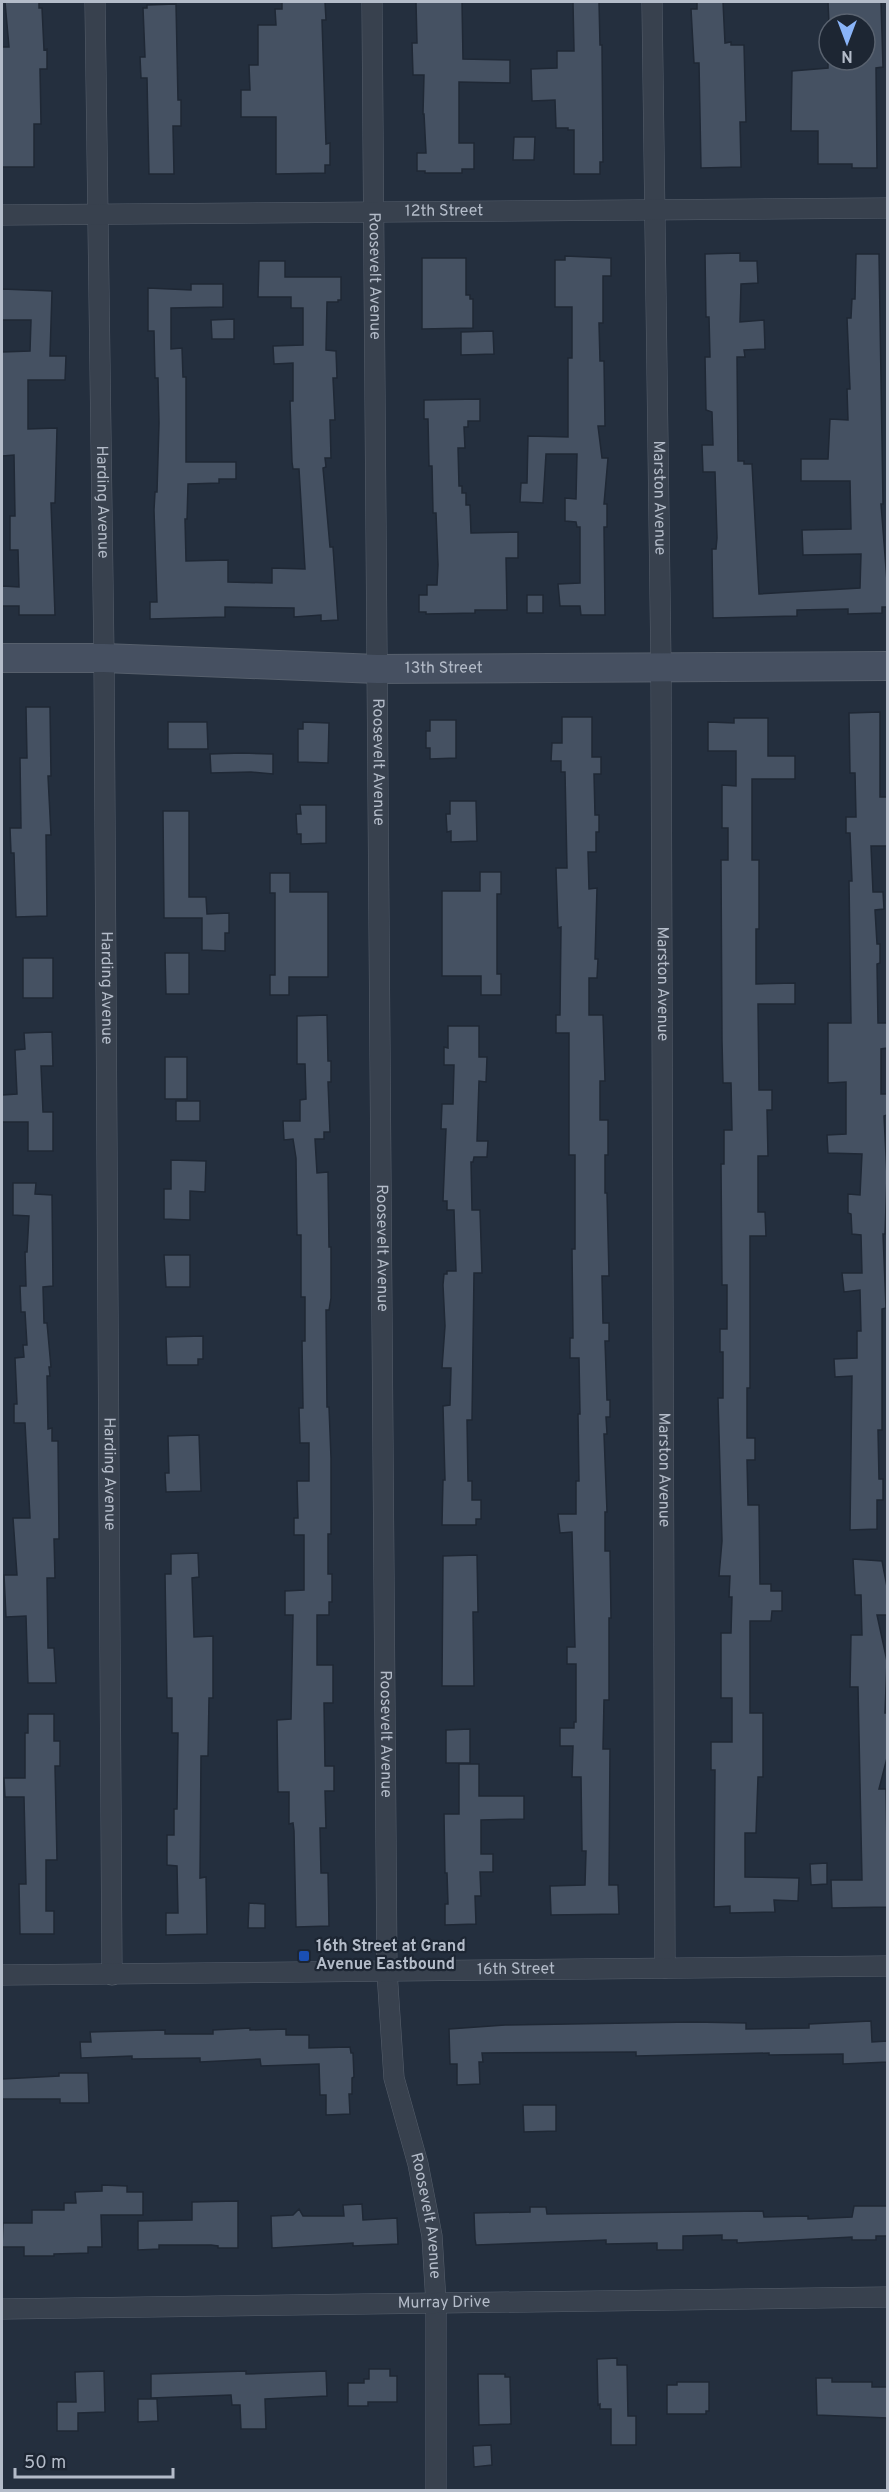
<svg xmlns="http://www.w3.org/2000/svg" width="889" height="2492" viewBox="0 0 889 2492" font-family="Overpass,sans-serif">
  <rect width="100%" height="100%" fill="#242f3e"/>
  <path fill="#455162" stroke="#1f2835" stroke-width="1.5" d="M5 2H39V8H42L44 50 47 49V69H40L41 124H34V167H2V47H9Z
    M282 2H325L326 20H322L326 144 330 143V165H325V173L276 174V117H241V90H250L249 65H258V25H276L275 9H282Z
    M416 2H462L463 59 510 60V83L459 82V143H474V169H462V173H425V171H417V153H426L424 114H423L424 75H413L412 43H417Z
    M573 2H599L600 45H602L603 162H600V174H574V130H568V128H556L555 100 532 101 531 69 557 68V51H574Z
    M697 2H723L725 43 731 42V45H744L746 122H740L741 167 701 168 699 63H694L691 9H697Z
    M828 2H881L883 67 876 68 877 168H852V164H818V131H791L792 71 828 68V60H865V24H829Z
    M176 4 178 100H181V126H173L174 174H149L147 78H141L140 57H145L143 8H147V5Z
    M514 137H535L534 160H513Z
    M740 253V261H757L758 283 741 284 740 322 764 320 765 349 744 350 745 357H737L738 461H744V464H752L759 594 860 588 861 554 803 555 802 530 851 529 850 481H801V459H828L830 419 848 420 847 389H850L847 318H851L852 299H855L856 254H879L883 504H881L888 594V607H882V613L848 614V609L797 610V616L713 618 712 549H716L717 538 715 472H703L702 445H713L712 412 706 410 705 357H710L709 317H706L705 254Z
    M565 256 611 258V276H603V323H599L600 361H604L605 426H598L602 458H608L604 504H607V527H604L605 615H581L580 606H560L558 584 580 583V527H577L576 522 565 521V498L576 499 577 454H546L543 503 520 502 521 483H527L528 436 568 437V358H572V307H555V260H565Z
    M422 258H466V295H470V299H473V328L422 329Z
    M259 261H285V277H341V300H338V302H327L326 350 336 351 337 378H333L335 420H330L331 458H325L326 467 323 468 330 547H333L338 620 321 621V615L294 617V608L225 607V617L150 619V602H157L154 510 155 492H157L159 423 158 378H155L154 331H148V288L191 290V284H223V307L171 308V349L182 348 183 377H186V462H236V479H219V483L188 484 187 519H185L186 561 228 560V582L272 583V568L305 569 299 469H293L292 462 290 401H293V363L274 364 273 346 303 345V308H291V297H258Z
    M2 289 52 291 50 356H66L65 380H28V429L57 428 55 503H51L55 615H19V606H2V586L19 587 18 550H10V516H15L14 455 2 456V352L30 351 31 320H2Z
    M234 319V339H212L211 320Z
    M493 331 494 354 461 355V332Z
    M480 399V421H468V427H464L465 448H458L459 486H462V493H466V505H470L471 533 518 532V558H506L507 610H475V613L426 614V612H419V595H427V585H437L438 565 436 513H433L432 466H429L428 419H424V400Z
    M527 595H543V613H527Z
    M26 707H50L51 776H48L51 835H46L47 916 16 917 14 853H11L10 828H21L20 758H27Z
    M880 712V797H888V846H871L873 892H883L884 909 875 910 877 944H880V963L877 964 878 1023H888L887 1048 881 1049V1094H887V1115L884 1116 887 1176 885 1234H883L886 1308 882 1309V1430H878L879 1479H883V1500H877V1529L850 1530 852 1376 835 1377 834 1359 857 1358V1331H861L860 1290 844 1292 842 1273H862L861 1235 852 1234 851 1214 848 1213V1194L860 1195 862 1154 828 1153 827 1135 846 1134V1082L828 1083V1023H851L849 881H852L850 833H846V817H856L855 773H850L849 713Z
    M562 717H592V757H601V774H594L595 815H599V832H596V852H588L589 889 597 888 595 959H598L597 978H589V1015H603L605 1081H600V1120H608V1155H605V1193H607L609 1276H602L603 1323H609V1341H605L607 1400H610V1417H606L607 1434H604L607 1512H605V1551H610L611 1618H609V1700H604L603 1749H610L609 1885H618L619 1914 551 1915 550 1886 585 1885 586 1851H582L581 1777H572L573 1746H560V1728H574V1722H576V1664H567V1647H575L572 1532 560 1533 558 1514H576V1481H579L578 1414H580L579 1358H570V1338H573L572 1249H575V1155H569V1033H556V1015H560L561 927 558 928 556 868H567L565 772H561V761H551L552 743H562Z
    M734 718H768V756H795V779H752V860H759V929H756V984L795 983V1004H758L759 1090H772V1110H767L768 1156H758V1212H765L766 1236H750V1388H747V1438H755V1460H747L748 1505H759L760 1584H771V1591H782V1611H772L771 1621H750V1713H763V1777H758L756 1833H745V1877L799 1878 798 1901 774 1900 775 1912 730 1913V1906L714 1907 715 1770H711V1742H732V1698H721V1633H731L732 1597H729L730 1576H719L722 1541 718 1398H723V1352H720V1329H727V1285H722L721 1164H724V1130H732L731 1083H723L722 1041 721 860H728V828H722V785L736 786V751H708V722L734 723Z
    M430 720H456V758L430 759V748H426V731H430Z
    M168 722H207L208 749H168Z
    M303 722 329 723 328 763 298 762V729H303Z
    M242 753 273 754V774L251 772 211 773 210 754Z
    M450 801H476L477 841 451 842V831L447 832 446 814H450Z
    M300 805H326V843L301 844V834H297L296 814H301Z
    M163 811H189V897H206L207 914 229 913V933H225V951L202 950V918H164Z
    M480 872H501V894H497V974H501V995H481V976H442V891H480Z
    M270 873H290V892H328V977H289V995H270V975H275V893H270Z
    M165 953H189V994H166Z
    M23 958H53V998H23Z
    M327 1015 328 1061H331V1082H328L330 1132H324V1139H315L317 1173 328 1172 329 1247H331V1298L329 1310H326L327 1407H329L331 1458V1534H328V1574H332V1602H329V1615H317V1665H333V1703H324L325 1766H334V1791H325L326 1828H320L321 1873H328L329 1926 296 1927 294 1831 293 1823 289 1824V1792H278L277 1720 291 1719 293 1615H285V1591L304 1590V1535H294V1518H298L297 1481H309V1443H300L299 1408H303L302 1341H305V1297H301V1235H297L296 1158 293 1139 284 1140 283 1121H300V1100L306 1099 305 1064H297V1016Z
    M448 1026H479V1057H487L486 1082 479 1081 477 1141H488L487 1157H474L473 1162H471L472 1210H480L482 1273H474L472 1420H467L468 1481H472V1500H481V1519H476V1525H442L443 1480H445L443 1406 450 1405 451 1368H442L445 1326 443 1285 444 1274H447V1271H456L454 1210H447V1201H443L446 1129H441L442 1104H453L454 1065H444V1047L448 1048Z
    M52 1032 53 1066H41L43 1112H53V1151H28V1122H2V1095L17 1094 15 1050 25 1049 24 1033Z
    M165 1057H187V1099H165Z
    M176 1101H200V1121H176Z
    M171 1160 206 1161 205 1192 190 1191V1220L164 1219V1189H171Z
    M13 1183H36L35 1194 52 1195 53 1286 43 1287 44 1323H47L51 1367H49L50 1376H47L48 1429 52 1428V1441H58L59 1539H54L55 1578H47L48 1648H54L56 1683H28L26 1616 6 1617 4 1575H17L13 1518H30L25 1423H14V1404H17L15 1358 24 1357 23 1345H27L25 1312H21L20 1286H26L25 1252H27L29 1216 13 1215Z
    M164 1255H190V1287H166Z
    M203 1336V1359H198V1365H167L166 1337Z
    M199 1435 201 1491 166 1492 165 1473H169L168 1436Z
    M198 1553 199 1577 192 1578 194 1637 213 1636V1698H209L208 1756H201L200 1878 206 1877 207 1934 166 1935V1913H178L177 1866 167 1865V1835H174V1809H177L178 1733H172V1698H167L165 1574H171V1554Z
    M477 1555 478 1612H473L474 1686H442L443 1556Z
    M853 1559 882 1561 888 1592 887 1615H877L887 1661 885 1713H888V1754L879 1789H886L888 1907 832 1908 831 1880H862L858 1687H850L851 1635H862L861 1595H855Z
    M28 1714H54V1741H60V1766H55L57 1860H46V1911H54V1934H20L19 1884H26L24 1797H5L4 1778H25V1733H28Z
    M470 1729V1763H446V1730Z
    M459 1764H479V1796H524V1819L481 1820V1854H493V1872H480L481 1896H475L476 1924 445 1925V1904H448L447 1873H445L444 1814H459Z
    M827 1863V1884L811 1885 810 1864Z
    M249 1903 265 1904V1928H248Z
    M871 2021 872 2042 888 2041V2062L843 2064V2054L769 2055V2053L636 2056V2052L482 2053 483 2062H479L480 2084 457 2085V2064H450L449 2029 505 2025 693 2022 746 2023V2029L809 2028V2024Z
    M250 2028V2030L286 2029V2035H309V2048L350 2047 351 2053H353L354 2077 352 2078V2094H349L350 2114 326 2115V2095H320L319 2064 261 2066 260 2059 200 2062V2058L132 2059V2056L81 2058 80 2042H91L90 2032 165 2030V2034H213V2030Z
    M59 2073H88L89 2103H60V2099H2V2079L59 2076Z
    M523 2105H556V2131L524 2132Z
    M102 2185 127 2186V2192H143V2215H101L102 2247H88V2253L54 2254V2256H24V2247H2L3 2223H32V2210H64V2203H76L75 2192 102 2191Z
    M238 2201V2248H218V2246L211 2245H159V2249L138 2250V2221L192 2220V2202Z
    M362 2204 363 2220 397 2218 398 2244 353 2246V2243L272 2248 271 2216 293 2215 299 2209 303 2216H344L343 2205Z
    M854 2206H888V2236H876V2240H852V2237L737 2243V2240H722V2235L683 2236V2250H657V2243L606 2244V2240L476 2245 475 2239 474 2213 530 2212V2207H546L547 2214 763 2211 764 2217 808 2216V2219L852 2217Z
    M617 2358V2365H627L628 2416H636V2445H611V2409H600V2404L598 2405 597 2359Z
    M369 2369H390V2376H397V2402H368V2406H348V2383H364V2379H369Z
    M104 2371 105 2412 78 2413V2431H57V2402H76L75 2372Z
    M246 2371V2374L326 2371 327 2396 265 2399 266 2429H241L240 2405H232L231 2395 151 2398V2374Z
    M478 2374H505V2377H510L511 2424 479 2425Z
    M816 2378H832V2382H872V2387H888V2418L817 2415Z
    M677 2382H709V2411H706V2414H667V2385H677Z
    M138 2399H157L158 2421 138 2422Z
    M491 2445 492 2465 474 2467 473 2446Z"/>
  <g fill="none" stroke-linecap="round" stroke-linejoin="round">
    <g stroke="#565f6c" stroke-width="21">
      <g id="street">
        <path id="s1" d="M95 2 104 658 112 1975"/>
        <path id="s2" d="M372 2 387 1972 394 2078 418 2164 432 2236 436 2303V2490"/>
        <path id="s3" d="M652 2 661 667 665 1968"/>
        <path id="s4" d="M2 215 888 208"/>
        <path id="s5" d="M2 1975 888 1966"/>
        <path id="s6" d="M2 2309 888 2297"/>
      </g>
    </g>
    <g stroke="#565f6c" stroke-width="30">
      <g id="secondary">
        <path id="s7" d="M2 658H104L377 669 888 666"/>
      </g>
    </g>
    <use href="#street" stroke="#38414e" stroke-width="20"/>
    <use href="#secondary" stroke="#465061" stroke-width="28"/>
  </g>
  <rect fill="#1a4fb4" stroke="#1d2633" stroke-width="2" x="298" y="1950" width="12" height="12" rx="3"/>
  <g text-anchor="middle" dominant-baseline="central" stroke-width="4.5" stroke-linejoin="round" paint-order="stroke">
    <g font-size="16" fill="#b4bcc9" stroke="#1d2633">
      <text stroke="none"><textPath href="#s4" startOffset="442">12th Street</textPath></text>
      <text stroke="none"><textPath href="#s2" startOffset="274">Roosevelt Avenue</textPath></text>
      <text stroke="none"><textPath href="#s3" startOffset="496">Marston Avenue</textPath></text>
      <text stroke="none"><textPath href="#s1" startOffset="500">Harding Avenue</textPath></text>
      <text stroke="none"><textPath href="#s7" startOffset="442">13th Street</textPath></text>
      <text stroke="none"><textPath href="#s2" startOffset="760">Roosevelt Avenue</textPath></text>
      <text stroke="none"><textPath href="#s3" startOffset="982">Marston Avenue</textPath></text>
      <text stroke="none"><textPath href="#s1" startOffset="986">Harding Avenue</textPath></text>
      <text stroke="none"><textPath href="#s2" startOffset="1246">Roosevelt Avenue</textPath></text>
      <text stroke="none"><textPath href="#s3" startOffset="1468">Marston Avenue</textPath></text>
      <text stroke="none"><textPath href="#s1" startOffset="1472">Harding Avenue</textPath></text>
      <text stroke="none"><textPath href="#s2" startOffset="1732">Roosevelt Avenue</textPath></text>
      <text stroke="none"><textPath href="#s5" startOffset="514">16th Street</textPath></text>
      <text stroke="none"><textPath href="#s2" startOffset="2218">Roosevelt Avenue</textPath></text>
      <text stroke="none"><textPath href="#s6" startOffset="442">Murray Drive</textPath></text>
    </g>
    <g font-size="16" font-weight="bold" fill="#b4bcc9" stroke="#1d2633" text-anchor="start">
      <text x="316" y="1947">16th Street at Grand<tspan x="316" dy="18">Avenue Eastbound</tspan></text>
    </g>
  </g>
  <rect width="889" height="2492" fill="none" stroke="#b4bcc9" stroke-width="6"/>
  <g transform="translate(847 42) rotate(180)"><circle r="28" fill="#1d2633" stroke="#59626f" stroke-width="1.5"/>
  <path d="M0-4.5L10 22L0 15L-10 22Z" fill="#8ab4f8"/>
  <text y="-9" font-size="16" font-weight="bold" text-anchor="middle" fill="#b4bcc9">N</text>
  </g>
  <path d="M15 2468v9h158v-9" fill="none" stroke="#b4bcc9" stroke-width="3"/>
  <text x="24" y="2468" font-size="18" fill="#b4bcc9" stroke="#1d2633" stroke-width="4.5" paint-order="stroke">50 m</text>
</svg>
